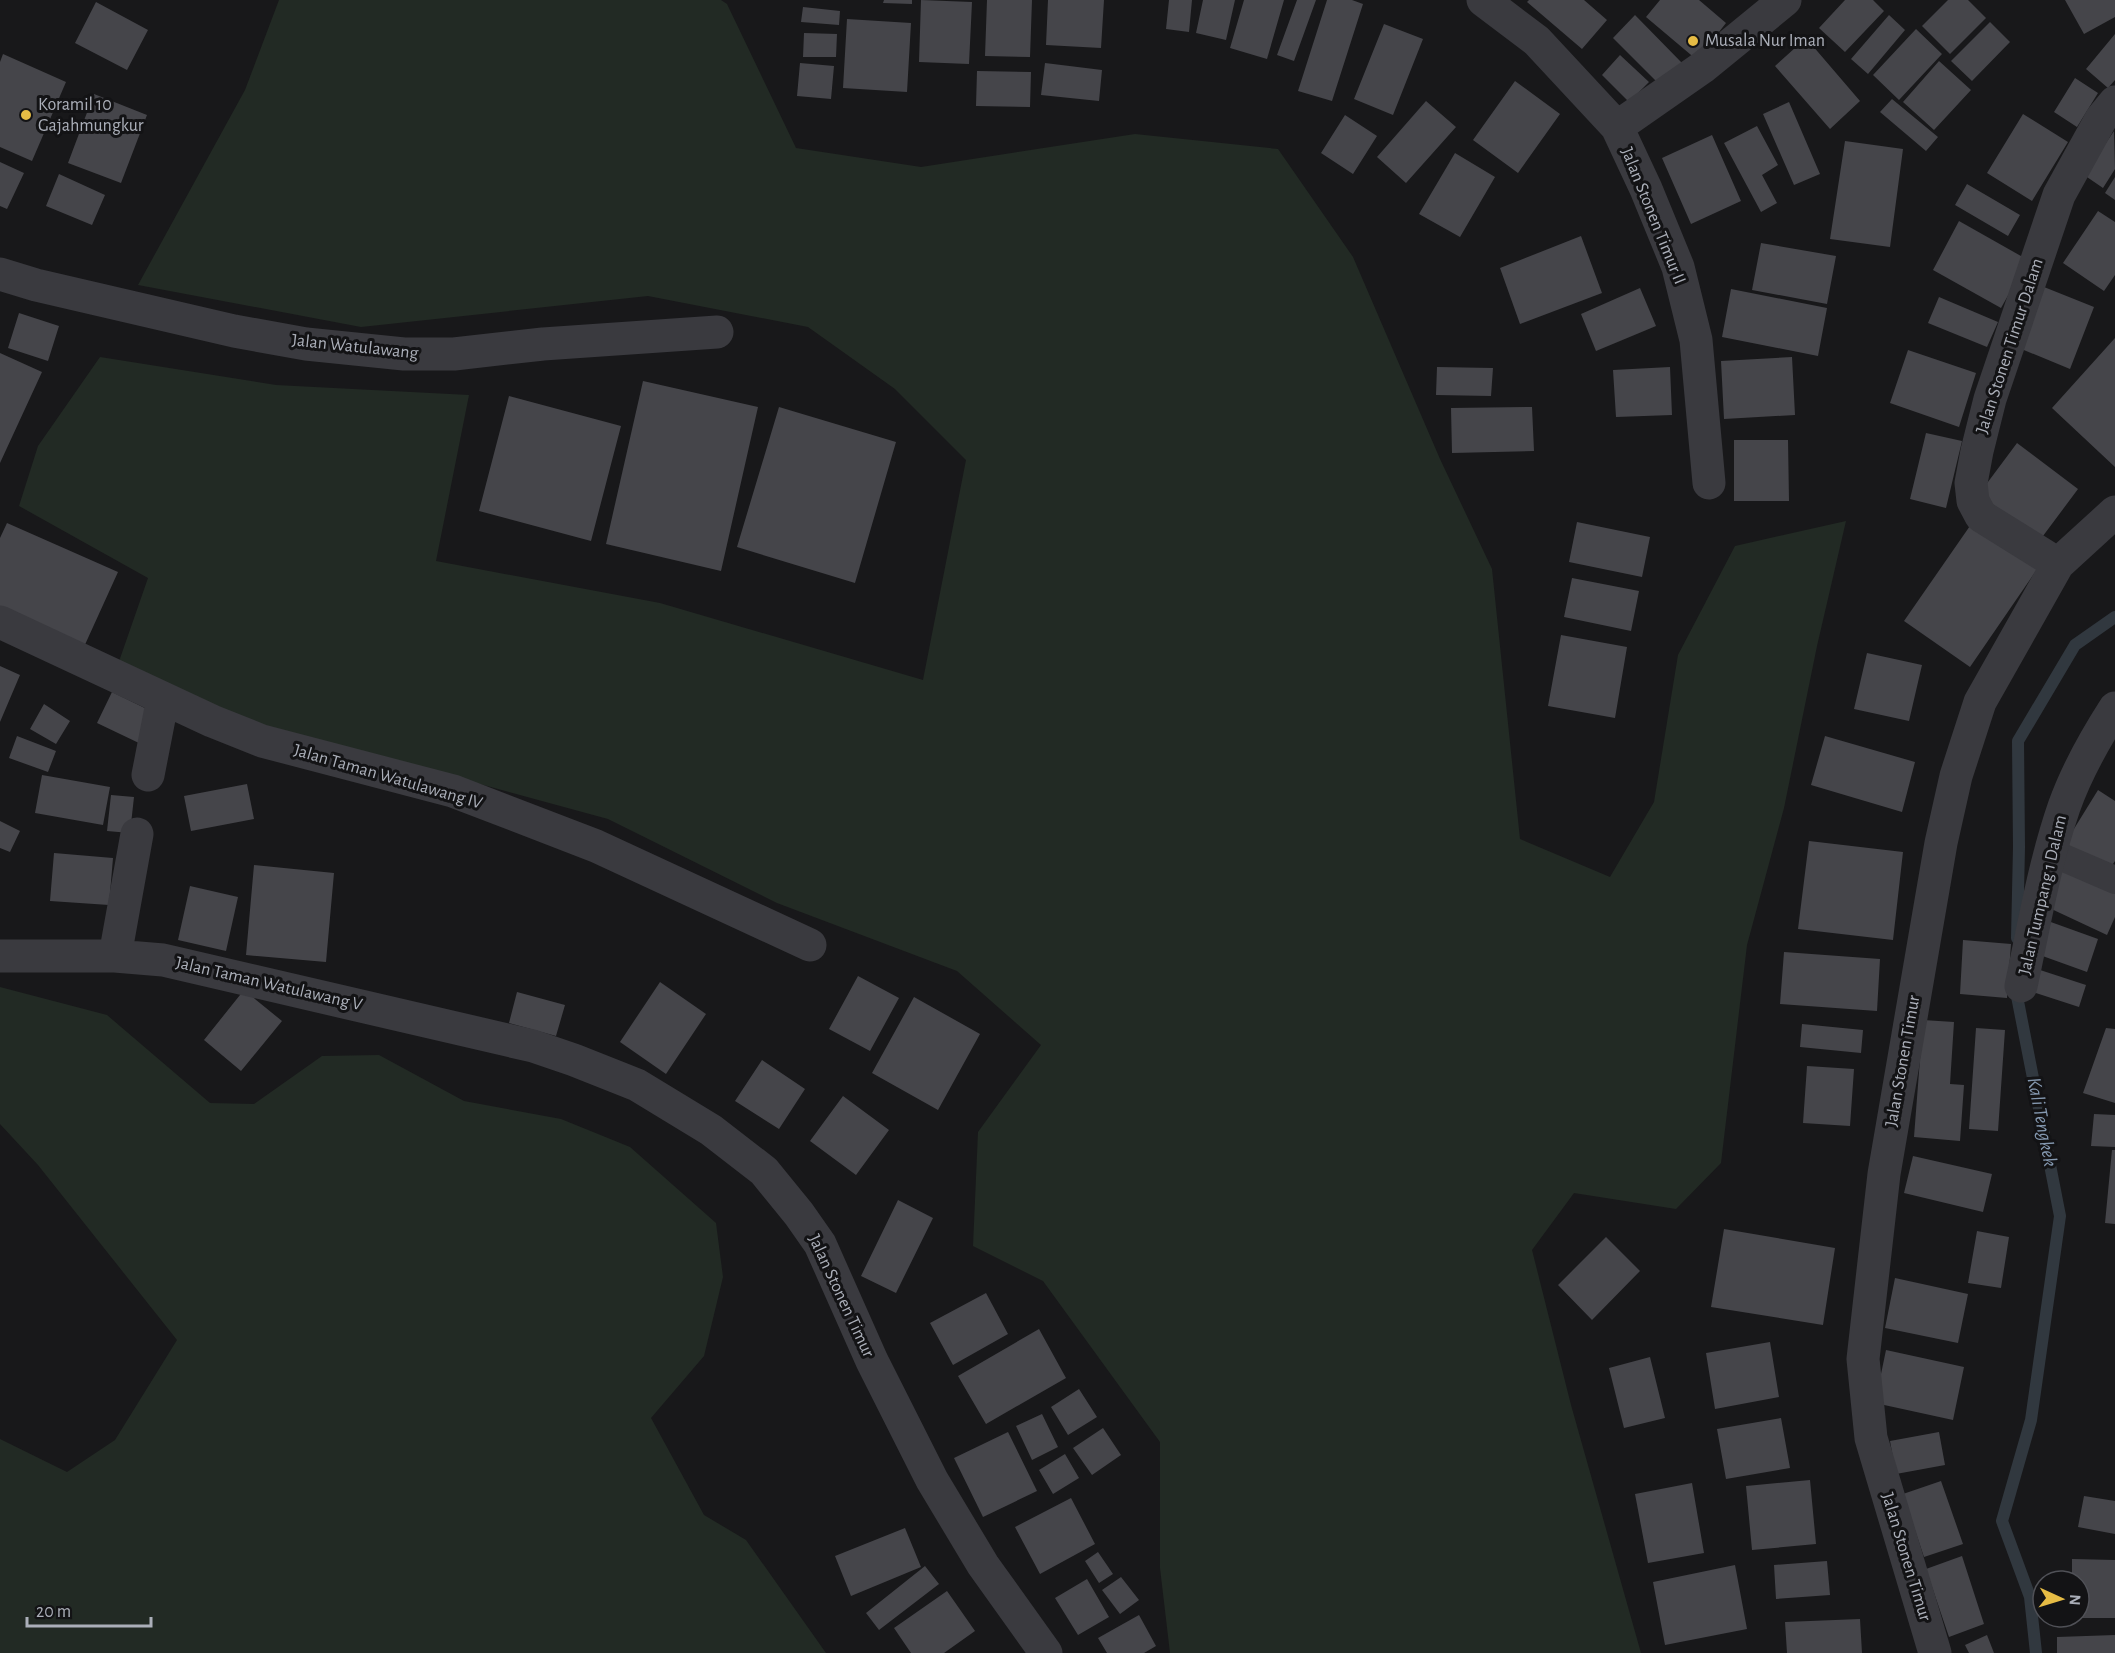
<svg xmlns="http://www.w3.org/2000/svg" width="2115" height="1653" viewBox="0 0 2115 1653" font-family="'Alegreya Sans',sans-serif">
  <rect width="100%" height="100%" fill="#18181a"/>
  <path fill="#222a24" d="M279 0H721L727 4 796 148 921 167 1135 134 1278 149 1353 257 1440 459 1492 569 1520 839 1610 877 1654 802 1678 655 1735 546 1846 521 1817 646 1784 808 1747 945 1721 1163 1676 1209 1574 1193 1532 1250 1571 1405 1641 1653H1170L1160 1568V1442L1043 1281 973 1246 978 1132 1041 1045 957 971 777 903 608 819 217 712 116 670 148 578 19 506 38 446 100 357 276 385 469 395 436 561 660 603 923 680 966 460 895 389 808 327 648 296 361 327 138 285 245 90Z
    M0 987 107 1015 210 1103 254 1104 322 1056 379 1055 464 1101 561 1119 630 1147 716 1223 723 1277 704 1356 651 1418 704 1515 746 1540 826 1653H0V1439L67 1472 115 1440 177 1340 38 1165 0 1124Z"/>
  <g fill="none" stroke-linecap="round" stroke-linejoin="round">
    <path stroke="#31383f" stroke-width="12" d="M2017 938 2019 847 2018 741 2075 645 2115 617
      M2015 986 2060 1216 2031 1420 2002 1521 2030 1597 2036 1653"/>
  </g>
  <path fill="#45454a" d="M884 0H912V4L883 3Z
    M921 0 972 2 969 64 919 62Z
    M987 0H1032L1030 57 985 56Z
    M1048 0H1104L1101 48 1046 45Z
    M1169 0H1192L1189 32 1166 29Z
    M1203 0H1235L1226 40 1196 33Z
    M1244 0H1284L1267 59 1230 48Z
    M1297 0H1316L1294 61 1277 55Z
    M1327 0H1352L1363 4 1332 101 1298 91Z
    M1529 0H1584L1607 20 1582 49 1527 2Z
    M1660 0H1699L1726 23 1697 60 1646 17Z
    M1845 0H1873L1884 11 1845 52 1819 28Z
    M1948 0H1968L1986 18 1950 54 1922 26Z
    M2065 0H2115V17L2084 34Z
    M96 2 148 30 127 70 75 43Z
    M803 7 840 11 839 25 801 22Z
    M1635 15 1682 63 1659 84 1613 38Z
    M1889 15 1905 30 1868 74 1851 59Z
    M847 19 911 23 907 92 843 88Z
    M1990 22 2010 42 1972 81 1951 61Z
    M1384 24 1423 39 1393 115 1354 99Z
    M1916 29 1942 54 1899 100 1873 75Z
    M804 33 837 34 836 57H803Z
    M2115 34V80L2108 88 2086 69Z
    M1806 38 1860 101 1830 129 1775 66Z
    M3 54 66 82 32 161 0 147V62Z
    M1620 55 1649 82 1629 102 1602 75Z
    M1939 61 1971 90 1934 130 1903 102Z
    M800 63 834 66 831 99 797 96Z
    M1045 63 1102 70 1099 101 1041 95Z
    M977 71 1031 72 1030 107 976 106Z
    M2075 78 2098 93 2077 127 2054 112Z
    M1515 81 1560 114 1518 173 1473 140Z
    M94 94 147 115 121 183 68 163Z
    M1892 99 1938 137 1926 151 1880 112Z
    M1426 101 1456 127 1406 183 1377 157Z
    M1789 102 1820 174 1794 185 1763 114Z
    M2023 114 2068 142 2032 201 1987 173Z
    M1345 115 1377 136 1353 174 1321 153Z
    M1757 126 1778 165 1762 175 1777 203 1761 212 1724 143Z
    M2114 131 2115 169 2103 188 2084 175Z
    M1712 135 1741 201 1691 224 1662 158Z
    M1845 141 1903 149 1890 247 1830 239Z
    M1455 153 1495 177 1460 237 1419 214Z
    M0 162 24 173 7 209 0 206Z
    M59 174 105 195 92 225 46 206Z
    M2115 177V200L2105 193Z
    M1967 184 2020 215 2008 236 1955 205Z
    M2098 211 2115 222V275L2104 291 2063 263Z
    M1959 221 2028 260 2001 308 1933 270Z
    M1581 236 1602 293 1520 324 1500 268Z
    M1761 243 1836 256 1827 304 1752 290Z
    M2044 287 2094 307 2070 369 2019 348Z
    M1640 288 1656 326 1596 351 1581 314Z
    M1731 289 1827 308 1818 356 1722 337Z
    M1939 297 1998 322 1987 347 1928 323Z
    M19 313 59 326 48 361 8 348Z
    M2115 338V467L2052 408Z
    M1908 350 1976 373 1959 427 1890 403Z
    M0 353 42 372 0 463Z
    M1792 357 1795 415 1724 419 1721 361Z
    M1437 367 1493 368 1491 396 1436 395Z
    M1670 367 1672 415 1616 417 1613 370Z
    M643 381 758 407 721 571 606 544Z
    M509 396 621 426 591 541 479 511Z
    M779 407 896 442 855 583 737 547Z
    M1532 407 1534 451 1452 453 1451 408Z
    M1926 433 1962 441 1946 508 1910 499Z
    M1734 440H1788L1789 501H1734Z
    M2017 443 2078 489 2040 540 1979 494Z
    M1577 522 1650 537 1642 577 1569 562Z
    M7 523 118 572 83 649 0 613V538Z
    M1972 523 2038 568 1970 667 1904 621Z
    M1572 578 1639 591 1631 631 1564 617Z
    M1561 635 1627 647 1615 718 1548 706Z
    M1867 653 1922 665 1909 721 1854 709Z
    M0 666 20 675 0 722Z
    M112 692 155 713 141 744 97 723Z
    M44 704 70 721 56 744 30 729Z
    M17 736 56 751 48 772 9 758Z
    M1825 736 1915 762 1902 812 1811 785Z
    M42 775 110 787 103 825 35 813Z
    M247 784 254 819 191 831 184 796Z
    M2098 790 2115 801V861L2107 873 2064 845Z
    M111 795 134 797 130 833 107 831Z
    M0 821 20 831 10 852 0 848Z
    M1809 841 1903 852 1893 940 1798 929Z
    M54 853 113 858 109 905 50 901Z
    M254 865 334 873 326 962 246 955Z
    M2063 866 2115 890V917L2107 935 2045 906Z
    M190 886 238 897 226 951 178 940Z
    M2048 921 2098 939 2087 972 2037 954Z
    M1963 940 2011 944 2007 998 1960 994Z
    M1784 952 1880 959 1877 1011 1780 1004Z
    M2037 969 2086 985 2079 1007 2030 991Z
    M858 976 899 998 870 1051 829 1029Z
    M660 982 706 1014 666 1074 620 1042Z
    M244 990 282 1021 241 1071 204 1040Z
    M517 992 565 1005 556 1036 509 1023Z
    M914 997 980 1034 938 1110 872 1073Z
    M1923 1020 1954 1022 1950 1084 1964 1085 1960 1141 1914 1137Z
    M1802 1024 1863 1030 1861 1053 1800 1047Z
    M1976 1028 2005 1030 1998 1131 1969 1129Z
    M2106 1028 2115 1029V1103L2083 1093Z
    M762 1060 805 1089 779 1129 735 1101Z
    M1807 1066 1854 1069 1850 1126 1803 1123Z
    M843 1096 889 1130 856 1175 810 1141Z
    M2094 1114 2115 1115V1147L2091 1146Z
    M2112 1150H2115V1224L2105 1223Z
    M1913 1156 1992 1174 1983 1212 1904 1193Z
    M898 1200 933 1218 896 1293 861 1276Z
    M1724 1229 1835 1248 1823 1325 1711 1307Z
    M1977 1231 2009 1237 2001 1288 1968 1283Z
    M1606 1237 1640 1271 1592 1320 1558 1285Z
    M1895 1278 1968 1294 1958 1343 1885 1328Z
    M986 1293 1008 1334 953 1365 930 1323Z
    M1039 1329 1066 1378 986 1424 958 1376Z
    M1770 1342 1779 1397 1715 1409 1706 1353Z
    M1886 1350 1964 1367 1953 1420 1875 1403Z
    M1650 1357 1665 1418 1624 1428 1609 1368Z
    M1079 1389 1097 1417 1068 1435 1051 1407Z
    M1042 1414 1058 1447 1032 1460 1016 1426Z
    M1781 1418 1790 1468 1726 1479 1717 1429Z
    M1103 1428 1121 1455 1092 1475 1073 1448Z
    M1008 1432 1037 1491 983 1517 954 1458Z
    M1939 1432 1945 1465 1896 1474 1890 1441Z
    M1065 1454 1079 1478 1053 1494 1039 1470Z
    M1810 1480 1816 1544 1752 1550 1746 1486Z
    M1941 1481 1963 1544 1924 1557 1903 1494Z
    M1692 1483 1704 1553 1648 1563 1635 1494Z
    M2084 1496 2115 1501V1534L2078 1527Z
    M1071 1498 1095 1544 1040 1574 1015 1527Z
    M905 1528 921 1567 851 1596 835 1556Z
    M1098 1552 1113 1574 1099 1583 1085 1561Z
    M1962 1556 1984 1624 1949 1637 1926 1569Z
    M2072 1559 2115 1560V1618H2079V1581H2072Z
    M1827 1561 1830 1595 1776 1599 1774 1565Z
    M1735 1565 1747 1629 1665 1645 1653 1582Z
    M925 1566 939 1584 879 1630 866 1613Z
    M1121 1577 1139 1600 1120 1614 1102 1590Z
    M1087 1579 1109 1617 1078 1635 1055 1598Z
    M947 1591 975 1631 944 1653H911L894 1628Z
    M1139 1615 1156 1646 1144 1653H1107L1098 1638Z
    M1860 1619 1862 1653H1787L1785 1622Z
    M1987 1635 1994 1653H1969L1965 1645Z
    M2115 1635V1653H2057V1637Z"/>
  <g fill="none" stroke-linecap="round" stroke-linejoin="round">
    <path stroke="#3a3a3f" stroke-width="28" d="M2050 852 2115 880"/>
    <path stroke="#3a3a3f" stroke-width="33" d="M1483 0 1537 41 1617 127
      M0 274 36 285 234 331 306 344 404 354H454L543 344 717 332
      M1709 483 1696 340 1678 267 1646 189 1617 127 1703 67 1785 0
      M2058 564 1981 516 1973 501 1971 483 1977 451 1990 399 2059 195 2101 119 2115 102
      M0 622 212 721 262 741 453 791 596 846 810 945
      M148 775 163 698
      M0 956H115L163 960 533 1046 574 1060 637 1085 711 1130 764 1171 799 1214 820 1244 872 1361 932 1480 983 1565 1046 1653
      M115 956 137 834
      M2021 986C2034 926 2044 865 2064 807 2076 773 2095 739 2115 708
      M1935 1653 1871 1438 1863 1359 1884 1174 1941 843 1956 776 1980 702 2058 564 2115 512"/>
  </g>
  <g fill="#e6bc45" stroke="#131315" stroke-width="2">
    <circle cx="1693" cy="41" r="6"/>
    <circle cx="26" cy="115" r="6"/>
  </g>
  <g text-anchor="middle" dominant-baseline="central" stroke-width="6" stroke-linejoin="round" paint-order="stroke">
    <g font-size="18" fill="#abafb9" stroke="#131315" text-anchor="start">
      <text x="1705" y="41">Musala Nur Iman</text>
      <text x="38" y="105">Koramil 10<tspan x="38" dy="21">Gajahmungkur</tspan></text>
    </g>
    <g font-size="18" fill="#abafb9" stroke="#131315">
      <text transform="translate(1653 216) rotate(68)">Jalan Stonen Timur II</text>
      <text transform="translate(2010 346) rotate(-72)">Jalan Stonen Timur Dalam</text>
      <text transform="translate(355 347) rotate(6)">Jalan Watulawang</text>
      <text transform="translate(388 777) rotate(16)">Jalan Taman Watulawang IV</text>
      <text transform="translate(2043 895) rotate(-77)">Jalan Tumpang 1 Dalam</text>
      <text transform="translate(269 984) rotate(13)">Jalan Taman Watulawang V</text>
      <text transform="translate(1903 1061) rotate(-80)">Jalan Stonen Timur</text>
      <text transform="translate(841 1296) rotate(65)">Jalan Stonen Timur</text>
      <text transform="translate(1906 1557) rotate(73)">Jalan Stonen Timur</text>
    </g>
    <g font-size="20" font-style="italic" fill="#8599b1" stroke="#131315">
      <text transform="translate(2042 1122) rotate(79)">Kali Tengkek</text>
    </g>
  </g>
  <g transform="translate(2061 1599) rotate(94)"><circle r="28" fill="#131315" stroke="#505157" stroke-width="1.5"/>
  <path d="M0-4.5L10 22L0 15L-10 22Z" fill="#e6bc45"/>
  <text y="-9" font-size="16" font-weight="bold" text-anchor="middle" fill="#abafb9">N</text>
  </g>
  <path d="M27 1617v9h124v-9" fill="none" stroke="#abafb9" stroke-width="3"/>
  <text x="36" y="1617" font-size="18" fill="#abafb9" stroke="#131315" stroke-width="4.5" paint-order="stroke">20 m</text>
</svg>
